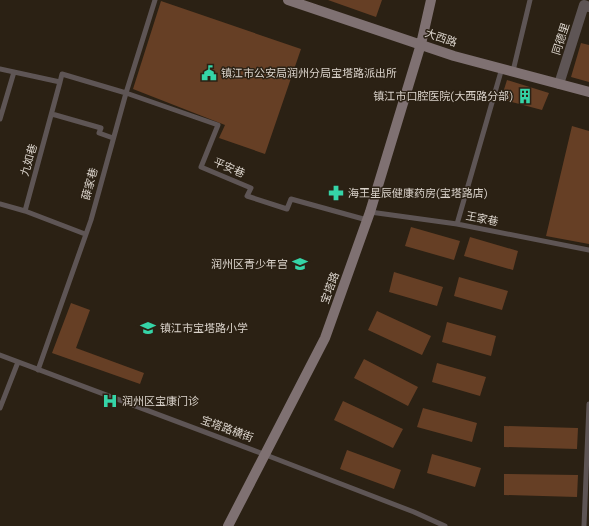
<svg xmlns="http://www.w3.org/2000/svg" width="589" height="526" viewBox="0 0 589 526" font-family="'Work Sans','Noto Sans SC',sans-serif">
  <rect width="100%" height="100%" fill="#2b2114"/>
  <path fill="#663f25" d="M328 0H382L376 17Z
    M161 1 301 49 265 154 219 138 225 125 133 89Z
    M581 43 589 45V82L571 77Z
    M507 80 549 93 542 110 501 99Z
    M572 126 589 131V244L546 236Z
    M411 227 460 241 454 260 405 246Z
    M470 237 518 251 513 270 464 256Z
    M394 272 443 287 437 306 389 292Z
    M459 277 508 291 502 310 454 296Z
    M71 303 90 310 76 348 144 373 140 384 52 353Z
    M377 311 431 336 422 355 368 330Z
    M447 322 496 336 491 356 442 342Z
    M364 359 418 387 408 406 354 378Z
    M437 363 486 377 480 396 432 382Z
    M343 401 403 429 393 448 334 420Z
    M423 408 477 423 472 442 417 427Z
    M504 426 578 428 577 449 504 447Z
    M347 450 401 470 394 489 340 469Z
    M432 454 481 468 475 487 427 473Z
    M504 474 578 475 577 497 504 495Z"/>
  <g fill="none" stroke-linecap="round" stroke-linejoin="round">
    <path stroke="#5e5555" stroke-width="5" d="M0 69 60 82 62 74 126 93 218 125 201 167 251 188 247 196 287 209 291 199 367 220
      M513 71 530 0
      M52 114 101 128 99 133 113 138
      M0 119 14 72
      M0 204 25 211 85 234
      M25 211 60 82
      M370 212 457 224 589 250
      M457 224 502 68
      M0 355 266 455 414 512 445 526
      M38 370 91 220 126 93 155 0
      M0 408 18 362
      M584 526 589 404"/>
    <path stroke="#5e5555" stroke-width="10" d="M559 84 584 5 589 7"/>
    <path stroke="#7f7172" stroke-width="10" d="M288 0 454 56 589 92
      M228 526 325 338 370 212 421 44 431 0"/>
  </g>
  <defs>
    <g id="civic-bare" transform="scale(1.2)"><path d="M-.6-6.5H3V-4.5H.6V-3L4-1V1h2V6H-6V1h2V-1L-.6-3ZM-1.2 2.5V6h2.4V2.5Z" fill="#35d4a7" stroke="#2b2114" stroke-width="2.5" paint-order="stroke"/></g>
    <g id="building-bare" transform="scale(1.2)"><path d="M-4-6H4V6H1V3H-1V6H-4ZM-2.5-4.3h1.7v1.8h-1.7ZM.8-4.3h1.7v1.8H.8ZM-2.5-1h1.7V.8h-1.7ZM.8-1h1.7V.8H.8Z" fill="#35d4a7" stroke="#2b2114" stroke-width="2.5" paint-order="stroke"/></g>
    <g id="pharmacy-bare" transform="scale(1.2)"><path d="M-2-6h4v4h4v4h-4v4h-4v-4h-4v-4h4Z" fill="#35d4a7" stroke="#2b2114" stroke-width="2.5" paint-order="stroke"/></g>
    <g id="school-bare" transform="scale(1.2)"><path d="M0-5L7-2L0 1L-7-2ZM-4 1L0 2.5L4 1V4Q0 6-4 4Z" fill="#35d4a7" stroke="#2b2114" stroke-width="2.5" paint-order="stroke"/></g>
    <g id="hospital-bare" transform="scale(1.2)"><path d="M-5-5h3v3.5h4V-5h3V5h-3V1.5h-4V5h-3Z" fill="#35d4a7" stroke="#2b2114" stroke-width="2.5" paint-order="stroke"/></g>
  </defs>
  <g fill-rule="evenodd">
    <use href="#civic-bare" x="209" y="73"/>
    <use href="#building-bare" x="525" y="96"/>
    <use href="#pharmacy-bare" x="336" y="193"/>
    <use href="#school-bare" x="300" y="264"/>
    <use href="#school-bare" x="148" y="328"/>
    <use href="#hospital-bare" x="110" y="401"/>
  </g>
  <g text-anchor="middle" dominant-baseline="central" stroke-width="3" stroke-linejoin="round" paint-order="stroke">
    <g font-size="11" fill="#dad3cb" stroke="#2b2114">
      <text transform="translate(441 38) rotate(19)">大西路</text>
      <text transform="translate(561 39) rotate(-72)">同德里</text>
      <text transform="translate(29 160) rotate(-74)">九如巷</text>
      <text transform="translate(229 168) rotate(23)">平安巷</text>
      <text transform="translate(90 184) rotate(-75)">薛家巷</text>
      <text transform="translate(482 219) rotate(11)">王家巷</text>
      <text transform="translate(330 288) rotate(-70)">宝塔路</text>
      <text transform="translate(227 429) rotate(20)">宝塔路横街</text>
    </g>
    <g font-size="11" fill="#dad3cb" stroke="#2b2114" text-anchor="start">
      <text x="221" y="73">镇江市公安局润州分局宝塔路派出所</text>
      <text x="513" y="96" text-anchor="end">镇江市口腔医院(大西路分部)</text>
      <text x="348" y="193">海王星辰健康药房(宝塔路店)</text>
      <text x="288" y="264" text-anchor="end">润州区青少年宫</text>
      <text x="160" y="328">镇江市宝塔路小学</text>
      <text x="122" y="401">润州区宝康门诊</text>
    </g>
  </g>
</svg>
